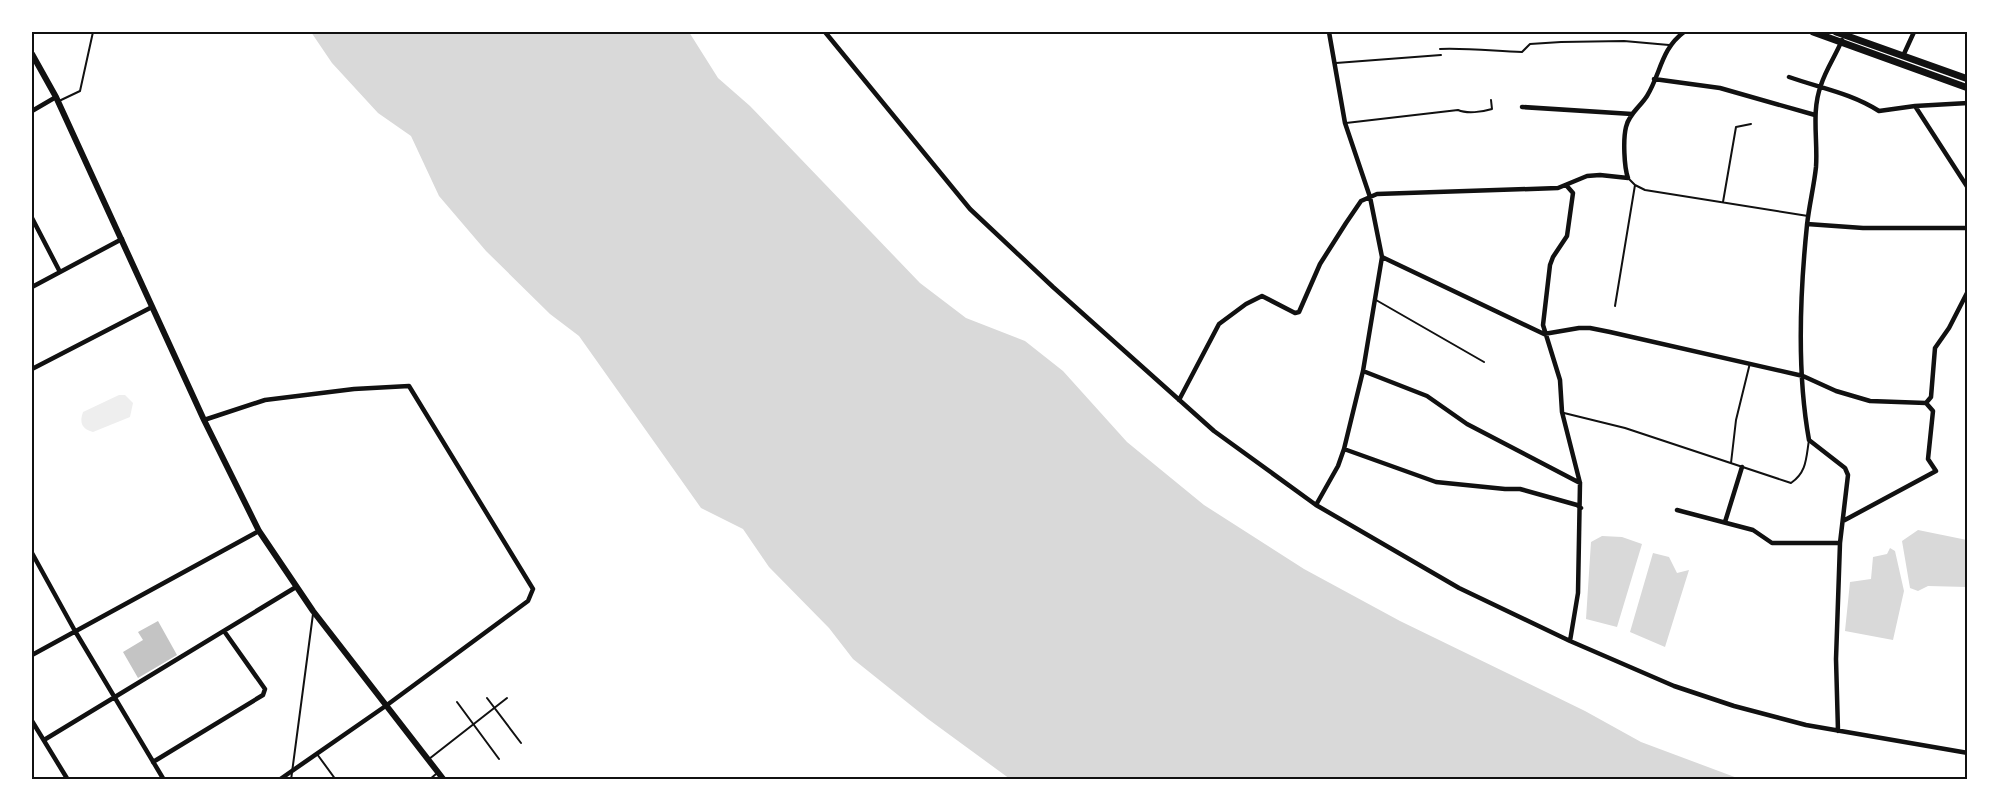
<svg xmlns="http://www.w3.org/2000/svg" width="1999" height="811" viewBox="0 0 1999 811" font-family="'Work Sans',sans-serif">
  <rect width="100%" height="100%" fill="#fff"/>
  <path fill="#eee" d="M119 395H125L133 403 130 417 93 432C82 429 79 423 83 412Z"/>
  <path fill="#d9d9d9" d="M311 32H689L718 78 750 106 920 283 966 318 1025 341 1063 371 1127 442 1204 505 1304 569 1400 621 1585 711 1641 742 1740 779H1010L928 719 853 659 829 628 769 567 743 529 701 508 579 336 550 314 486 251 439 196 411 136 378 113 332 63Z
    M1918 530 1967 540V587L1928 586 1918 591 1910 588 1902 541Z
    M1602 536 1622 537 1642 544 1617 627 1586 619 1591 542Z
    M1890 548 1895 551 1904 591 1893 640 1845 631 1850 582 1871 579 1873 557 1887 554Z
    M1653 553 1669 557 1677 573 1689 570 1665 647 1630 632Z"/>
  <path fill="#c4c4c4" d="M158 621 177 655 138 678 123 652 143 640 138 632Z"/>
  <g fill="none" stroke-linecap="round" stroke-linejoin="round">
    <path stroke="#111" stroke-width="2" d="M1440 49C1468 48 1494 51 1522 52L1530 44 1561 42 1624 41 1669 45
      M1336 63 1441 55
      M59 101 80 91 93 32
      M1346 123 1458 110C1467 114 1482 112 1492 109L1491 100
      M1628 178 1635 185 1645 190 1808 216
      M1723 202 1736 127 1751 124
      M1376 300 1484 362
      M1615 306 1635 185
      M1564 413 1625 428 1791 483C1807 472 1806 458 1809 440
      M1731 463 1736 420 1750 363
      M487 698 521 743
      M457 702 499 759
      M317 754 336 780
      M429 759 507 698
      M291 780 313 614
      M429 780 436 774"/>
    <path stroke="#111" stroke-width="4.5" d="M825 32 970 209 1053 287 1214 431 1316 505 1459 588 1570 641 1674 686 1734 706 1806 725 1968 753
      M1329 32 1345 123 1370 197 1382 257 1363 371 1344 449
      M1903 56 1914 32
      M1789 77C1820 88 1851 93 1879 111L1915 106 1968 103
      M1654 79 1720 88 1815 115
      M1915 106 1968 188
      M1522 107 1632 114
      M32 111 56 97
      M1566 185 1573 193 1567 236 1553 257 1550 265 1543 325 1560 380 1562 412 1580 483 1578 593 1570 641
      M32 218 60 272
      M1807 224 1863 228H1968
      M1382 257 1544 334 1579 328H1590L1610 332 1803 376 1836 391 1870 401 1926 403 1931 397 1935 348 1949 328 1968 291
      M32 287 122 239
      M32 369 152 307
      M1363 371 1427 396 1467 424 1580 483
      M1179 400 1219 324 1246 304 1262 296 1295 313 1299 312 1320 264 1346 223 1361 201 1377 194 1558 188 1587 176 1600 175 1628 178C1624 167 1623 139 1626 127 1629 114 1640 107 1647 96 1661 73 1661 49 1684 32
      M204 420 265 400 354 389 409 386 533 589 528 601 387 705 279 780
      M1316 505 1338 466 1344 449 1436 482 1505 489H1520L1577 505 1581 508
      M1677 510 1753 530 1772 543H1840
      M1843 521 1936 471 1928 459 1933 411 1926 403
      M1725 522 1742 467
      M32 553 75 631 164 780
      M32 655 259 531
      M32 721 68 780
      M1838 731 1836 659 1840 543 1848 475 1845 468 1809 440C1797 374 1800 293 1807 225 1809 206 1814 186 1816 167 1818 140 1811 112 1821 85 1826 69 1836 55 1842 40
      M44 740 296 587
      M153 762 263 695 265 689 224 631"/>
    <path stroke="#111" stroke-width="6" d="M32 54 56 97 204 420 259 531 313 611 444 780"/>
    <path stroke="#111" stroke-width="7" d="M1813 32 1968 88
      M1836 32 1968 79"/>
  </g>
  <rect width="1999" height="811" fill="none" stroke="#ffffff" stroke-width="66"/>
  <rect x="33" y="33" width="1933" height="745" fill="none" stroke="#111" stroke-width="2"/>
</svg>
